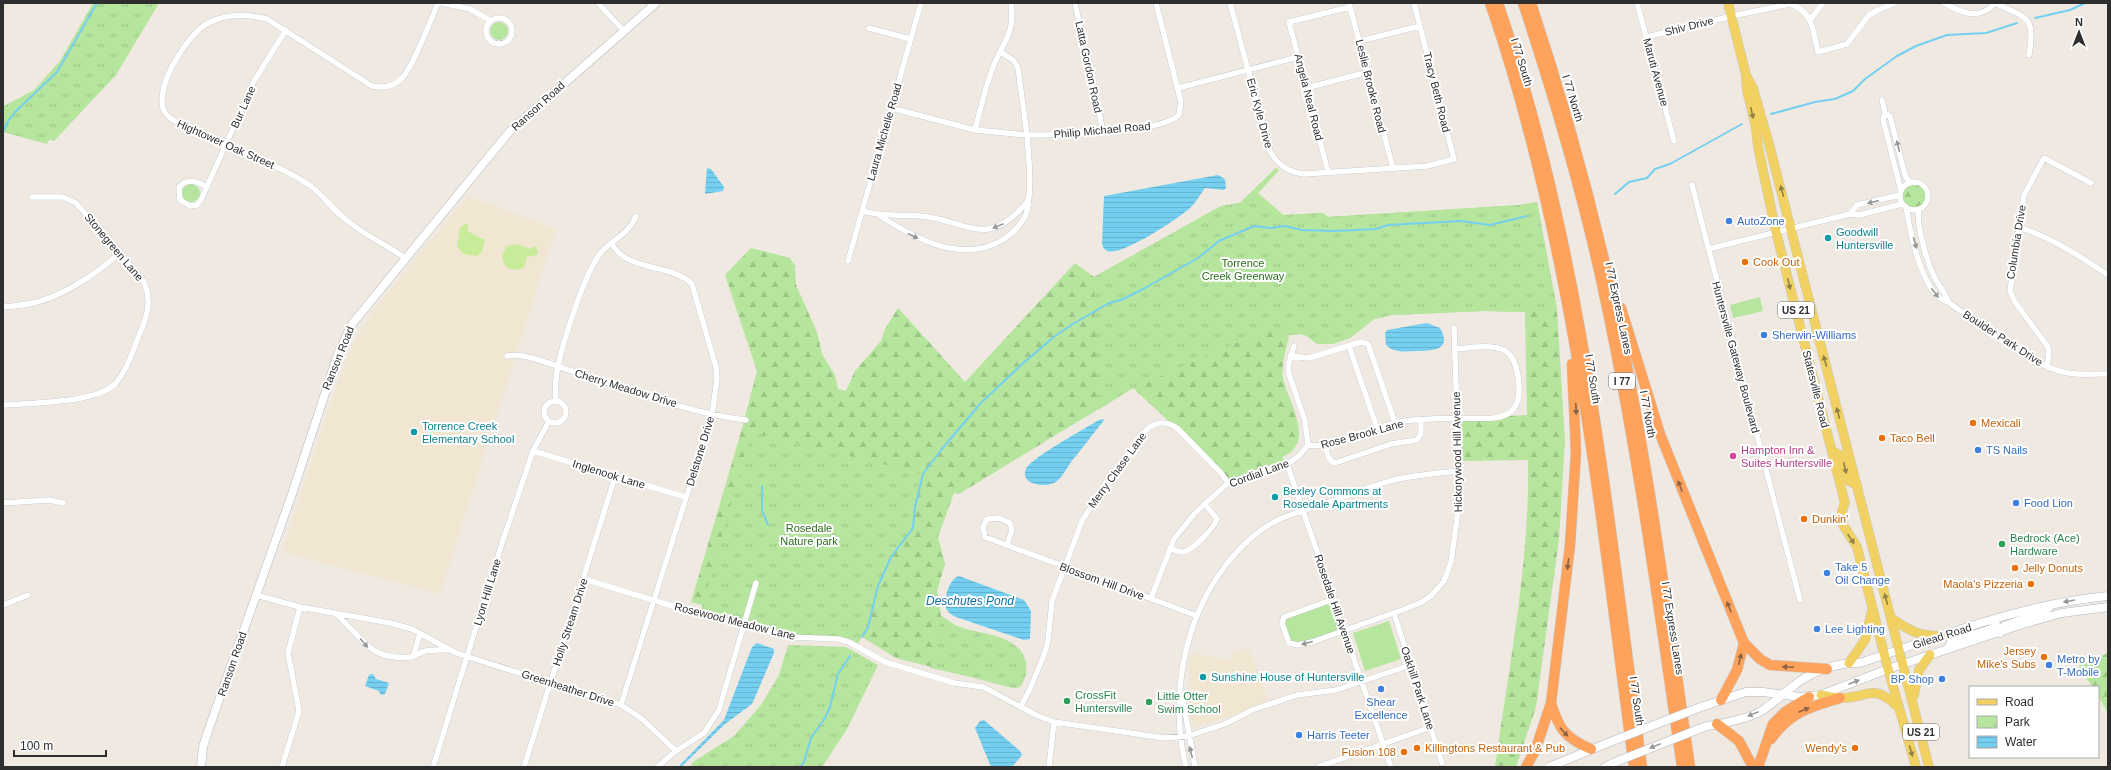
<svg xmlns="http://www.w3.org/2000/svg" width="2111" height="770" viewBox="0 0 2111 770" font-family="Arial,sans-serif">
  <defs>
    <pattern id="forest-firs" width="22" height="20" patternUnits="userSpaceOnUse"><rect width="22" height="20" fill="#b6e59e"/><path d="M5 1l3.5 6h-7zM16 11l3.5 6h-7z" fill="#9dc588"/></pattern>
    <pattern id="park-tufts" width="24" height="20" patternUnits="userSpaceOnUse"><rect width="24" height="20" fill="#b6e59e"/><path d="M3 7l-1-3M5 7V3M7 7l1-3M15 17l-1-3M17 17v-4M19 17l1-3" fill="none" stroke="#9dc588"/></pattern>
    <pattern id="water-rules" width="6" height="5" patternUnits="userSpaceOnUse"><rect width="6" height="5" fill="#75cff0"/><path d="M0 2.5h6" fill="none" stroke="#66b2ce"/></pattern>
  </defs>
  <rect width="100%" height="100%" fill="#efe9e1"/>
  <path fill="#f0e6d1" d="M468 196 556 229 440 594 282 552 332 398 352 346 370 316 390 290Z
    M1249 648 1268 700 1237 714 1193 728 1189 705 1190 652 1230 661 1234 651Z"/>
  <path fill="#b6e59e" d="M490 31a9 9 0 1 1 18 0a9 9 0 1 1-18 0Z
    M182 193a9 9 0 1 1 18 0a9 9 0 1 1-18 0Z
    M1760 297 1763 311 1733 318 1730 305Z
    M1334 599 1344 630 1298 645 1289 643 1282 620Z
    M1389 621 1401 659 1365 671 1353 633Z"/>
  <path fill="url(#forest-firs)" d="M1276 168 1279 170 1258 193 1283 215 1323 213 1328 217 1520 205 1537 202 1557 309 1565 441 1559 539 1536 707 1516 767H1495C1509 666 1530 562 1528 460L1458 461 1457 419 1527 415 1525 312 1484 311 1392 315 1374 319 1350 338 1332 344H1317L1307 336 1301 334 1289 335C1287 349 1281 363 1283 378 1288 402 1317 443 1282 457L1287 464 1228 483 1172 424 1133 388 959 494 954 493 938 537 945 564 937 591 941 616C947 620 955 626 962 628 984 635 1021 635 1026 664 1027 673 1025 680 1020 687L1013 688 896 658 862 637 722 611 691 602 741 432 757 371 725 275 751 248 790 258 795 266 796 285 817 332 822 354 835 375 838 389 846 391 855 371 881 341 885 329 898 308 965 382 1075 263 1094 277 1221 206 1240 203Z
    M1900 196a14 14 0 1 1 28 0a14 14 0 1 1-28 0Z
    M2108 653V713L2098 696V687H2092L2079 666Z"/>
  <path fill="url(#park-tufts)" d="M93 3H159L116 75 54 141 49 140 47 144 3 132 4 106 34 90 60 61Z
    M1276 168 1279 170 1258 193 1283 215 1323 213 1328 217 1520 205 1537 202 1557 309 1526 312 1484 311 1392 315 1374 319 1350 338 1332 344H1317L1307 336 1301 334 1289 335 1274 329 1245 339 1133 388 1098 410 1094 277 1221 206 1240 203Z
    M751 432 923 474 915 507 913 528 891 557 878 586 868 627 857 645 849 642 789 637 700 614Z
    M941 616C948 620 955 626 962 628 984 635 1021 635 1026 664 1027 673 1025 680 1020 687L1013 688 985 680 931 668Z
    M788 645 846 647 878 665 847 729 822 767H690L693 762 734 736 761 705 779 675Z"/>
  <path fill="#c9ec9a" d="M465 224 469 225 467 231 485 240 482 252 477 256 464 254 457 247 460 228Z
    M516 244 532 249V246L536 247 538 251 537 255 527 257 524 268 516 270 508 268C500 261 502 254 507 246Z"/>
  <path fill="url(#water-rules)" d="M707 168 711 169 724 187 723 191 705 194Z
    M1218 175 1225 179 1226 188 1224 190 1205 188C1200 194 1196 203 1190 208 1179 218 1121 257 1107 251 1104 249 1103 247 1102 244L1104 196Z
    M1427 323 1440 328C1452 349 1435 351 1418 351 1407 351 1395 354 1386 345L1385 333 1387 330Z
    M1105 419C1093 433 1083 448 1071 462 1067 468 1062 477 1057 481 1048 489 1019 485 1026 469 1031 458 1086 428 1099 420Z
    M959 576 1024 600 1031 611 1030 639 1024 640 956 617C952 615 948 613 946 608 943 599 950 578 959 576Z
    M757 643 774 649V653L752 704 725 724 681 767H678L724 720 752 647Z
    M373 674 376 679 389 683 385 694 382 695 380 694 379 691 365 686 369 675Z
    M984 720 1020 751 1022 755 1012 767H991L975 728 980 721Z"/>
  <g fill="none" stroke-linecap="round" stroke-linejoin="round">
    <path stroke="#75cff0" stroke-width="2" d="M2035 18 2070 10 2085 3
      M1771 114 1815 102 1835 99 1853 91 1865 79 1897 56 1916 46 1947 35 1986 33 2017 23
      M3 132 8 121 15 112 57 72 97 3
      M1615 194 1629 182 1647 178 1655 169 1670 164 1742 124
      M762 486V510L768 525
      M862 637 868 627 878 586 891 557 913 528 915 507 923 474 941 450 980 404 1021 365 1055 336 1073 324 1109 303 1121 300 1145 288 1198 258 1219 241 1254 226 1271 228 1285 226 1302 230 1335 231 1376 229 1388 225 1460 221 1490 225 1527 216
      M800 767 804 762 811 738 825 718 830 707 838 674 850 656"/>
    <g stroke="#b4b7c1" stroke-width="6">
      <path id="street" d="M442 3 470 9 491 21
        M598 3 624 31
        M1075 3 1103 131
        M1230 3 1270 151C1278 165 1288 172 1304 174L1427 166 1454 159 1414 3
        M1349 3 1393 168
        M1637 3 1674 141
        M1944 3C1962 13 1979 21 1995 3
        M1995 3C2026 18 2036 15 2029 55
        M486 31a13 13 0 1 1 26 0a13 13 0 1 1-26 0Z
        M1810 20 1823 3
        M869 28 910 39
        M1647 37 1732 16 1790 4C1813 11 1813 31 1818 52L1847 44 1869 15 1878 10 1895 3
        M1360 41 1420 26
        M1001 52 1014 61 1018 68 1027 135C1057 135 1159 134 1179 115L1181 102 1156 3
        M1178 88 1298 57
        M1306 88 1368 72
        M1882 100 1885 113
        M891 108 975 130C980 111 984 92 991 73 1000 44 1016 37 1011 3
        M1328 172 1289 22 1350 7
        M1900 196a14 14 0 1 1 28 0a14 14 0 1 1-28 0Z
        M1692 185 1800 600
        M207 187C197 182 188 177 179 187L180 200 190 206 197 205 201 200 254 81 286 30
        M1901 191 1883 119 1885 113 1890 116 1905 175 1910 183
        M1906 207C1910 231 1922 296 1948 302 1981 325 2029 366 2068 373 2081 375 2095 374 2108 374
        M1919 209C1915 221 1928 266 1935 278 1939 287 1946 292 1948 302
        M862 211C885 217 898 214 920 216 968 220 987 251 1027 202
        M1850 214 1857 205 1900 195
        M880 216C916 239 963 265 1004 239 1013 233 1025 221 1027 211 1032 185 1029 161 1027 135L975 130
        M2018 228C2044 232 2086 260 2108 275
        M612 244C627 272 671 263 692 284L716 367 717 379 712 415 621 705
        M1708 249 1850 214 1859 215 1902 204
        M405 258C387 245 366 236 349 222 335 212 325 198 312 187 295 174 274 166 256 157 239 149 174 126 166 114 150 92 187 34 208 23 227 13 247 14 267 19L372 86C382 88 393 87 401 79 412 70 431 19 438 3
        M848 261 921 3
        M3 307C14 306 26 305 37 302 64 295 100 272 120 252
        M1349 346 1377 428
        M507 356C524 352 555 366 572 371 629 389 687 413 746 420
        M1290 356 1309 358 1361 342 1368 344 1395 423
        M2047 367 2049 354 2048 347 2015 302 2010 291 2024 195 2044 158 2091 183
        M556 401C556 394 555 387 556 380 558 354 584 275 599 255 611 238 626 239 636 216
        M544 412a11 11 0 1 1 22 0a11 11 0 1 1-22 0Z
        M3 405C31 403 96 403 115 384 126 372 132 353 138 338 147 317 153 301 143 280L76 203 63 197H32
        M1308 445C1336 450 1371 427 1399 422 1430 417 1463 419 1494 418 1502 417 1510 415 1515 407 1523 394 1519 358 1504 350 1491 344 1469 348 1455 349
        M1325 445C1327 452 1327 460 1335 463L1391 444 1417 440 1421 434V420
        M533 451 685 497
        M1287 464 1391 767
        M3 503 49 500 63 503
        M1007 545 1012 530 1010 523 999 518 987 519 983 527 985 537C1056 564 1127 589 1197 616
        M1170 548C1174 550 1178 552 1183 552 1192 551 1214 528 1217 519L1205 504
        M584 579 695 613 789 637 838 639 849 642 885 662 954 683 983 687 1036 715 1054 722 1165 738 1188 736 1225 724 1252 710 1297 695 1336 690 1411 665
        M256 595 300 607 390 623 412 629 456 653 621 705 641 718 676 751
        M1151 598 1174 539 1195 513 1228 483 1264 470 1287 464 1299 456 1308 445 1305 421 1289 374 1288 366 1294 346
        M1334 599 1284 617 1282 623 1289 643 1298 645 1312 642 1405 609 1422 602 1432 595 1444 581 1451 562 1460 497 1454 328
        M3 605 28 595
        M1394 613 1442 763
        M337 615C364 639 369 661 411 657 415 656 418 654 422 652 429 649 438 650 446 650
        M413 657 420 634
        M1182 695 1195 767
        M1021 706 1030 689 1044 655 1048 641 1052 601 1082 521 1107 481 1148 428C1159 421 1168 421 1178 429L1221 473 1228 483
        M282 767 299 711 288 653 300 607
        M433 767 502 543 533 451 549 421
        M524 767 615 477
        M657 767 676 751 704 733 719 710 756 583
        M1049 767 1054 722
        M1186 767C1165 683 1192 579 1264 528 1281 516 1301 512 1320 505 1346 497 1371 485 1398 479 1418 475 1438 473 1458 471
        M1318 767 1431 727"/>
    </g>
    <g stroke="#b4b7c1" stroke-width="9">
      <path id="secondary" d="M2000 633 2004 626 2046 611 2051 605
        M1948 649 1951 642 1991 629 1996 625 1995 620
        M1701 707 1746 692H1763L1800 697 1821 695 1888 669 2023 624 2062 613 2108 607
        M1704 727C1722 723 1741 721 1758 713 1771 706 1780 696 1792 687 1809 672 1838 662 1860 663 1941 636 2023 604 2108 596
        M201 767 203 747 207 734 292 494 338 354 352 324 510 131 656 3
        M1549 767 1610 742
        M1605 767 1613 763"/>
    </g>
    <g stroke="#c9c9c9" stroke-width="10">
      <path id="primary" d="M1728 3 1746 75 1753 88 1769 144 1929 767
        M1746 78 1747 90 1756 128 1758 147 1776 232 1845 503 1842 511 1843 525 1857 547 1888 669 1916 767
        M1832 451 1842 456 1849 481 1857 485
        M1891 618C1910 631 1918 636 1941 636
        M1849 663 1865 640 1872 611
        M1821 695C1827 696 1834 698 1840 698 1868 699 1871 681 1898 707
        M1914 695 1919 670 1930 655"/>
    </g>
    <g stroke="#c9c9c9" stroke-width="11">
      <path id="highway" d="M1490 3C1575 251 1599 509 1634 767
        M1498 3C1583 250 1607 509 1642 767
        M1523 3C1555 100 1584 198 1605 298 1638 453 1659 610 1682 767
        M1531 3C1563 99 1590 196 1612 294 1647 450 1667 609 1690 767
        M1621 308 1660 434 1744 643 1760 659 1770 665 1827 669
        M1721 700 1737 670 1744 643
        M1551 703C1559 729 1565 738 1591 749
        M1717 724 1739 741 1753 767
        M1771 739C1790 712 1810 707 1840 698
        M1526 767 1535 751 1551 703 1570 545 1576 452 1572 364
        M1758 767 1773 724 1785 712 1809 697"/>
    </g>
    <use href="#street" stroke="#fff" stroke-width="5.5"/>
    <use href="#secondary" stroke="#fff" stroke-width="8"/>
    <use href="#primary" stroke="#f2d163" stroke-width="9"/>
    <use href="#highway" stroke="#ffa35c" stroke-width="10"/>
    <g stroke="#b4b7c1" stroke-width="9" stroke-linecap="butt">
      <path id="secondary-bridge" d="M1610 742 1701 707
        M1613 763 1704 727"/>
    </g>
    <use href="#secondary-bridge" stroke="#fff" stroke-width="8"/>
  </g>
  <defs><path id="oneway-solid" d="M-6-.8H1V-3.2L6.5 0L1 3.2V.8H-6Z"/></defs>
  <g fill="#908048">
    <use href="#oneway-solid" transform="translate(1752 113) rotate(77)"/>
    <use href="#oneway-solid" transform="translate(1782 191) rotate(-105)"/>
    <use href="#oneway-solid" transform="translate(1789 284) rotate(76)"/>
    <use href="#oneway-solid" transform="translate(1825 361) rotate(-105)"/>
    <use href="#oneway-solid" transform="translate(1838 413) rotate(-105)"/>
    <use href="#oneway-solid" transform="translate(1845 468) rotate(76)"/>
    <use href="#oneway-solid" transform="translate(1851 539) rotate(56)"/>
    <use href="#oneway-solid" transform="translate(1886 599) rotate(-105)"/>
    <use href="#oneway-solid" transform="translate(1911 751) rotate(74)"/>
  </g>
  <g fill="#969696">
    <use href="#oneway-solid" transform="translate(1898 146) rotate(-104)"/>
    <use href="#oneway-solid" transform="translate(1873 202) rotate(167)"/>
    <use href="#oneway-solid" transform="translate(998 226) rotate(158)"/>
    <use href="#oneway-solid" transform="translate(913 236) rotate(26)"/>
    <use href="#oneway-solid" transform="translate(1915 243) rotate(75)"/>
    <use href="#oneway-solid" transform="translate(1935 293) rotate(53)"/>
    <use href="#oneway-solid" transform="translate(2069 601) rotate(170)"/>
    <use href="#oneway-solid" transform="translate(364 643) rotate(49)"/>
    <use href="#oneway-solid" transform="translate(1307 643) rotate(165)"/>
    <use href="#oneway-solid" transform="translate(1854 682) rotate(-21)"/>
    <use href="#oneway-solid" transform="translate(1753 714) rotate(158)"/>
    <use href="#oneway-solid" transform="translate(1655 746) rotate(158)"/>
    <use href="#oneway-solid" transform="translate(1191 752) rotate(-103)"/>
  </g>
  <g fill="#8c6343">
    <use href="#oneway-solid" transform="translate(1576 409) rotate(88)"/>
    <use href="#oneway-solid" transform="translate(1680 486) rotate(-111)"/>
    <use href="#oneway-solid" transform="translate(1568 564) rotate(97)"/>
    <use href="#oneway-solid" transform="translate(1729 607) rotate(-112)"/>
    <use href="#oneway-solid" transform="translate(1740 659) rotate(-77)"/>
    <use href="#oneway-solid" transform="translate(1788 667) rotate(-177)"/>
    <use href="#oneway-solid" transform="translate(1804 710) rotate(-23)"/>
    <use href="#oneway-solid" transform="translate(1564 732) rotate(47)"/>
  </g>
  <g fill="#3f7fe0" stroke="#fff" stroke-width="1.5">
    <circle cx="1729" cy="221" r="4"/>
    <circle cx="1764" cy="335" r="4"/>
    <circle cx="1978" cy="450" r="4"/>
    <circle cx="2016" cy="503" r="4"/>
    <circle cx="1827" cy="573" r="4"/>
    <circle cx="1817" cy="629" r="4"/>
    <circle cx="2049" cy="665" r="4"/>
    <circle cx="1942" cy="679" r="4"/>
    <circle cx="1381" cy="689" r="4"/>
    <circle cx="1299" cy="735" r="4"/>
  </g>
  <g fill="#0f9aa8" stroke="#fff" stroke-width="1.5">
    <circle cx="1828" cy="238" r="4"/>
    <circle cx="414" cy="432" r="4"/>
    <circle cx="1275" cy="497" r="4"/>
    <circle cx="1203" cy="677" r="4"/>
  </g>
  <g fill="#e8710a" stroke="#fff" stroke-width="1.5">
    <circle cx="1745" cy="262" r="4"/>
    <circle cx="1973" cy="423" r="4"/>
    <circle cx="1882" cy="438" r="4"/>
    <circle cx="1804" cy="519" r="4"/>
    <circle cx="2015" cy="568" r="4"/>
    <circle cx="2031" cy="584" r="4"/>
    <circle cx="2044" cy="657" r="4"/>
    <circle cx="1417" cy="748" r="4"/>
    <circle cx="1855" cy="748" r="4"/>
    <circle cx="1404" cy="752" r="4"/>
  </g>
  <circle fill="#d1479c" stroke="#fff" stroke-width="1.5" cx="1733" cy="456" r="4"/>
  <g fill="#2e9e5b" stroke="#fff" stroke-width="1.5">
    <circle cx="2002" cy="544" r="4"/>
    <circle cx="1067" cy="701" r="4"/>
    <circle cx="1149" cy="702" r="4"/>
  </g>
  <g text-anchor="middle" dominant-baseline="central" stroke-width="4" stroke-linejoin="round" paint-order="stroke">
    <g fill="#fff" stroke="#6d6d6d" stroke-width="1">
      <rect x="1778" y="302" width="36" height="16" rx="3"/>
      <rect x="1609" y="373" width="26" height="16" rx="3"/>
      <rect x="1903" y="724" width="36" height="16" rx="3"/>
    </g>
    <g font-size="10" font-weight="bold" fill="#2e2e2e">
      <text x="1796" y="310">US 21</text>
      <text x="1622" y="381">I 77</text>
      <text x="1921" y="732">US 21</text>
    </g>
    <g font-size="11" fill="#2e2e2e" stroke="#fff">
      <text transform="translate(1689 26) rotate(-14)">Shiv Drive</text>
      <text transform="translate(1522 62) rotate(73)">I 77 South</text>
      <text transform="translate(1089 67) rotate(78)">Latta Gordon Road</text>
      <text transform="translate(1656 72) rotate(75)">Maruti Avenue</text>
      <text transform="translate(1371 86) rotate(76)">Leslie Brooke Road</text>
      <text transform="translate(1437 92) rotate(76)">Tracy Beth Road</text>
      <text transform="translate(1309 97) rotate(76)">Angela Neal Road</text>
      <text transform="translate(1573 98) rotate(73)">I 77 North</text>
      <text transform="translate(538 106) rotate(-42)">Ranson Road</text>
      <text transform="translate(243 107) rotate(-66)">Bur Lane</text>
      <text transform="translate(1260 113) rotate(75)">Eric Kyle Drive</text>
      <text transform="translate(1102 130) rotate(-5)">Philip Michael Road</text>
      <text transform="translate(884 132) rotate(-74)">Laura Michelle Road</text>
      <text transform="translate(226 144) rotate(24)">Hightower Oak Street</text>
      <text transform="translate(2016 242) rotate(-81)">Columbia Drive</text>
      <text transform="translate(114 247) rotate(50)">Stonegreen Lane</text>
      <text transform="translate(1619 308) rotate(78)">I 77 Express Lanes</text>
      <text transform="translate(2003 338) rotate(33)">Boulder Park Drive</text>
      <text transform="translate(1736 357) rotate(75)">Huntersville Gateway Boulevard</text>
      <text transform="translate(338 358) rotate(-68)">Ranson Road</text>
      <text transform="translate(1593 379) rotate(81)">I 77 South</text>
      <text transform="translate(626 388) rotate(17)">Cherry Meadow Drive</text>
      <text transform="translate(1816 389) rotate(76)">Statesville Road</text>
      <text transform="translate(1648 414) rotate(80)">I 77 North</text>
      <text transform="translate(1362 434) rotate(-15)">Rose Brook Lane</text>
      <text transform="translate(700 451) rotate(-73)">Delstone Drive</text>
      <text transform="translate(1457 452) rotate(-91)">Hickorywood Hill Avenue</text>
      <text transform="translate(1117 470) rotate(-54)">Merry Chase Lane</text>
      <text transform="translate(1259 473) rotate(-20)">Cordial Lane</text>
      <text transform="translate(609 474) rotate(17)">Inglenook Lane</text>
      <text transform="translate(1102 581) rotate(20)">Blossom Hill Drive</text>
      <text transform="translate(487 592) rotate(-73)">Lyon Hill Lane</text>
      <text transform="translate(1335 604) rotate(71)">Rosedale Hill Avenue</text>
      <text transform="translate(735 621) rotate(14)">Rosewood Meadow Lane</text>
      <text transform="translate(570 622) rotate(-72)">Holly Stream Drive</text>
      <text transform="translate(1673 628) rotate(81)">I 77 Express Lanes</text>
      <text transform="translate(1942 636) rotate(-18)">Gilead Road</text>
      <text transform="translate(232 664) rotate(-71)">Ranson Road</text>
      <text transform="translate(568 688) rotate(18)">Greenheather Drive</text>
      <text transform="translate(1418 688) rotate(72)">Oakhill Park Lane</text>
      <text transform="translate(1637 701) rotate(82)">I 77 South</text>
    </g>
    <g font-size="11" fill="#366cbe" stroke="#fff" text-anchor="start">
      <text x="1737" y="221">AutoZone</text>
      <text x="1772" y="335">Sherwin-Williams</text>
      <text x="1986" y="450">TS Nails</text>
      <text x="2024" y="503">Food Lion</text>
      <text x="1835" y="567">Take 5<tspan x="1835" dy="13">Oil Change</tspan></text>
      <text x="1825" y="629">Lee Lighting</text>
      <text x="2057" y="659">Metro by<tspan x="2057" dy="13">T-Mobile</tspan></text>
      <text x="1934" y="679" text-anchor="end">BP Shop</text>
      <text x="1381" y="702" text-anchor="middle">Shear<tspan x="1381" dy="13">Excellence</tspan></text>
      <text x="1307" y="735">Harris Teeter</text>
    </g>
    <g font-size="11" fill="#0d838f" stroke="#fff" text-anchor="start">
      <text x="1836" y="232">Goodwill<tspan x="1836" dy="13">Huntersville</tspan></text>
      <text x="422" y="426">Torrence Creek<tspan x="422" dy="13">Elementary School</tspan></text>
      <text x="1283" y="491">Bexley Commons at<tspan x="1283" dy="13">Rosedale Apartments</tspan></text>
      <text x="1211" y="677">Sunshine House of Huntersville</text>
    </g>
    <g font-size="11" fill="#c56008" stroke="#fff" text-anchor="start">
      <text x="1753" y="262">Cook Out</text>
      <text x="1981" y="423">Mexicali</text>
      <text x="1890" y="438">Taco Bell</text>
      <text x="1812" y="519">Dunkin'</text>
      <text x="2023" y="568">Jelly Donuts</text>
      <text x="2023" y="584" text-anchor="end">Maola's Pizzeria</text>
      <text x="2036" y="651" text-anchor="end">Jersey<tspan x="2036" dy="13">Mike's Subs</tspan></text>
      <text x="1425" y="748">Killingtons Restaurant &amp; Pub</text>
      <text x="1847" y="748" text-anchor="end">Wendy's</text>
      <text x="1396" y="752" text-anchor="end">Fusion 108</text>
    </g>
    <g font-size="11" fill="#2c6e1b" stroke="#fff">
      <text x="1243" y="263">Torrence<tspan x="1243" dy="13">Creek Greenway</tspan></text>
      <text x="809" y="528">Rosedale<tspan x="809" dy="13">Nature park</tspan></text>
    </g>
    <g font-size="11" fill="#b23c85" stroke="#fff" text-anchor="start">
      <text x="1741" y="450">Hampton Inn &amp;<tspan x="1741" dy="13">Suites Huntersville</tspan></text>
    </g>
    <g font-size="11" fill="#27864d" stroke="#fff" text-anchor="start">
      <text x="2010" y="538">Bedrock (Ace)<tspan x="2010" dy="13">Hardware</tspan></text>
      <text x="1075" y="695">CrossFit<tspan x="1075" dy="13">Huntersville</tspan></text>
      <text x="1157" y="696">Little Otter<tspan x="1157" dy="13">Swim School</tspan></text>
    </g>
    <g font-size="12" font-style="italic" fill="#0d6fa3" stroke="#fff">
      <text x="970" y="601">Deschutes Pond</text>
    </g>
  </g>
  <rect width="2111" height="770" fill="none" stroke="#2e2e2e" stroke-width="8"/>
  <rect x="1969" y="686" width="130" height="72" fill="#ffffff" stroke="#ababab"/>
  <rect x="1977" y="699" width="20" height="6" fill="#f2d163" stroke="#ababab"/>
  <text x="2005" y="706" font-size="12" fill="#2e2e2e">Road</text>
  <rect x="1977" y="716" width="20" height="12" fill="url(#park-tufts)" stroke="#ababab"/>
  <text x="2005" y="726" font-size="12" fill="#2e2e2e">Park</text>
  <rect x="1977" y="736" width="20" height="12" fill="url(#water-rules)" stroke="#ababab"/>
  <text x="2005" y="746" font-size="12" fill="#2e2e2e">Water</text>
  <g transform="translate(2079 32)" stroke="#ffffff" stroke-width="3" paint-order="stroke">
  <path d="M0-3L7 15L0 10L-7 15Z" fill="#2e2e2e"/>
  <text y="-6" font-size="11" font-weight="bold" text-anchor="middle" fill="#2e2e2e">N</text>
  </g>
  <path d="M14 750v6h92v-6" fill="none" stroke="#2e2e2e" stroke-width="2"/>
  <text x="20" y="750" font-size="12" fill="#2e2e2e" stroke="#ffffff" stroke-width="3" paint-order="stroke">100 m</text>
</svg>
